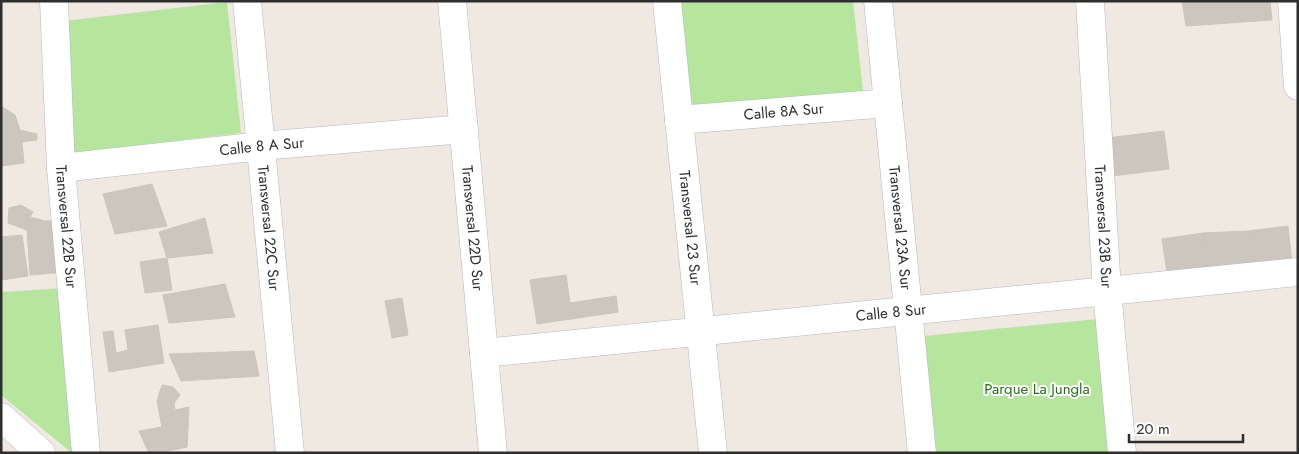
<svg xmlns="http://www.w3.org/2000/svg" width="1299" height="454" viewBox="0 0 1299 454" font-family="Jost,sans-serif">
  <rect width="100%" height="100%" fill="#efe9e1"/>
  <path fill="#b6e59e" d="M680 1H853L863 91 691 110Z
    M227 2 241 133 72 153 56 22Z
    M66 288 72 453 1 395V292Z
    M1098 319 1111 453H934L923 336Z"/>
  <path fill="#cbc7bf" stroke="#cbc5ba" d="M1182 1H1270L1272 20 1186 26Z
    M1 106 15 115 20 130 37 134V140L22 142 24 163 1 166Z
    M1164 131 1169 169 1112 176 1107 138Z
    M152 184 167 226 115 234 103 194Z
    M21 205 33 212 30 217 45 221 64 220 66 272 30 275 27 230 8 223 9 208Z
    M205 218 213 253 167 258 159 232Z
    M1288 226 1292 263 1251 266 1248 231Z
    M1248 231 1251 266 1205 269 1203 233Z
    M1203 233 1205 269 1167 273 1162 239Z
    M22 235 28 276 1 280V237Z
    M167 258 172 290 145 293 140 262Z
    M566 275 570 303 616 296 618 312 537 324 530 280Z
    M225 284 235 317 169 323 163 295Z
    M402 298 408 335 392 338 385 301Z
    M158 325 164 363 109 372 103 332 113 331 116 353 128 350 125 330Z
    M254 351 259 376 181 381 169 354Z
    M162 385 173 387 180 395 174 403 175 410 189 407 187 447 159 453H149L139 431 162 427 157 401Z"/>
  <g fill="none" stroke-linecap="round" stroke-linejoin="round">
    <g stroke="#b4b7c1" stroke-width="29">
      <g id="minor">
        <path id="s1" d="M54 1 61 168 86 453"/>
        <path id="s2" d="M247 1 290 453"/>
        <path id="s3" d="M452 1 493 453"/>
        <path id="s4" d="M667 1 713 453"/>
        <path id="s5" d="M878 1 922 453"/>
        <path id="s6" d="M1090 1 1107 291 1122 453"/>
        <path d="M1292 1 1298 86"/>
        <path id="s7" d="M679 120 888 103"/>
        <path id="s8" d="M61 168 261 146 464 129"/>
        <path id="s9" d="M484 353 1298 272"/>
        <path d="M1 417 41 453"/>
      </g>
    </g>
    <use href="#minor" stroke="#fff" stroke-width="28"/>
  </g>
  <g text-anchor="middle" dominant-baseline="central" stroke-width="4" stroke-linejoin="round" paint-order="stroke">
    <g font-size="15" fill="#2e2e2e" stroke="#fff">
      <text stroke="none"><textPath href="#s7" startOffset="105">Calle 8A Sur</textPath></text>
      <text stroke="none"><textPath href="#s8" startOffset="202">Calle 8 A Sur</textPath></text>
      <text stroke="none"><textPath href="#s1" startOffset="226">Transversal 22B Sur</textPath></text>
      <text stroke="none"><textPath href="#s2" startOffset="228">Transversal 22C Sur</textPath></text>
      <text stroke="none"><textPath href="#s3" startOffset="228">Transversal 22D Sur</textPath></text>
      <text stroke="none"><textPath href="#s4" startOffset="228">Transversal 23 Sur</textPath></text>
      <text stroke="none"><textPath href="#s5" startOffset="228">Transversal 23A Sur</textPath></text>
      <text stroke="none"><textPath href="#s6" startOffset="226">Transversal 23B Sur</textPath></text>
      <text stroke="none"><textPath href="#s9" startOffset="409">Calle 8 Sur</textPath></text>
    </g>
    <g font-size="15" fill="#2c6e1b" stroke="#fff">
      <text x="1037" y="389">Parque La Jungla</text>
    </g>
  </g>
  <rect width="1299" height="454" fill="none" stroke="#2e2e2e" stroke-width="5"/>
  <path d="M1129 434v8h114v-8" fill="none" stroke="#2e2e2e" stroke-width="2.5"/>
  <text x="1136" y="434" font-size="15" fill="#2e2e2e" stroke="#ffffff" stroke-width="4" paint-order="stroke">20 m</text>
</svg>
